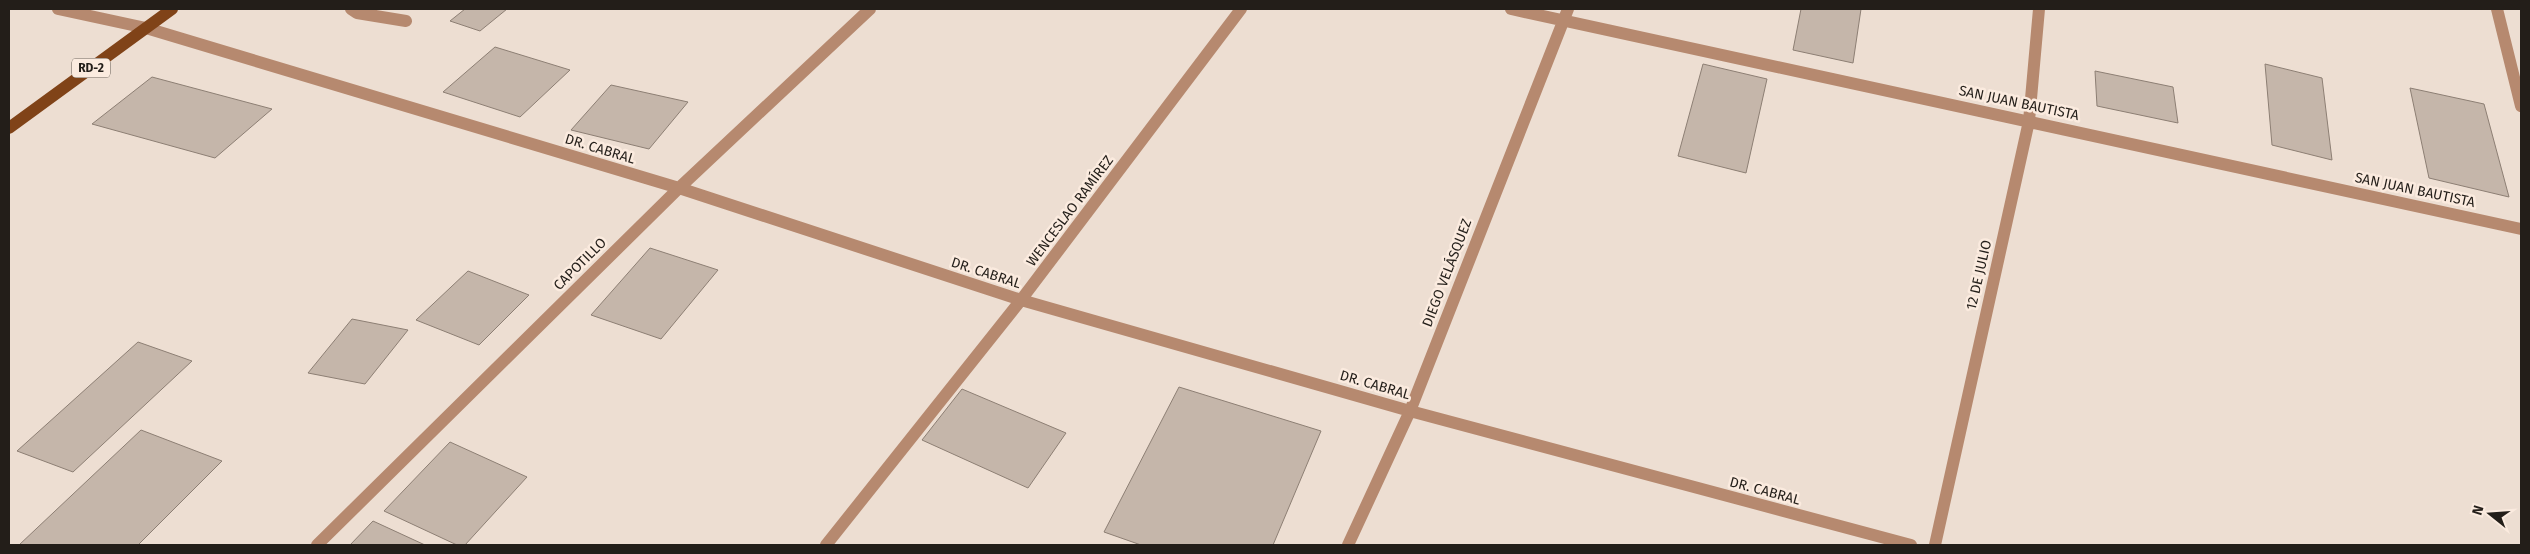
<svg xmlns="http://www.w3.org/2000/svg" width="2530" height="554" viewBox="0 0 2530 554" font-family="'Fira Sans',sans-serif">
  <rect width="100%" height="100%" fill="#edded2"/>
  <path fill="#c5b6aa" stroke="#8d7f74" d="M465 9H507L480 31 450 21Z
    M1801 9H1861L1853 63 1793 50Z
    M495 47 570 70 520 117 443 92Z
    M1703 64 1767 79 1746 173 1678 156Z
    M2265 64 2322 78 2332 160 2272 145Z
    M2095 71 2173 87 2178 123 2097 106Z
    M152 77 272 109 215 158 92 124Z
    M611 85 688 102 649 149 571 130Z
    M2410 88 2484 104 2509 197 2429 178Z
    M650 248 718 270 661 339 591 315Z
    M468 271 529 295 479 345 416 320Z
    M352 319 408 330 365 384 308 373Z
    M138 342 192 361 73 472 17 451Z
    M1179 387 1321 431 1273 545H1141L1104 532Z
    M962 389 1066 433 1028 488 922 440Z
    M141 430 222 461 138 545H19Z
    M450 442 527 477 465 545H457L384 511Z
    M373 521 425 545H350Z"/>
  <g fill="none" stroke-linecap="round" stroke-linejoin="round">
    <path stroke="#b6896f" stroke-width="12" d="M58 9 146 28 679 188 1021 300 1410 411 1911 545
      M351 9 357 13 406 21
      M1511 9 2521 229
      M2497 9 2521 106
      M317 545 679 188 870 9
      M826 545 1021 300 1241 9
      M1348 545 1410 411 1568 9
      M1935 545 2029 121 2039 9"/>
    <path stroke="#804318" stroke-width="12" d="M9 128 172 9"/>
  </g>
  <g text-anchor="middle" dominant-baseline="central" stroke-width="5" stroke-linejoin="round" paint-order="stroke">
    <rect fill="#fbebdf" stroke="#645c54" stroke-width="1" x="72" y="58.5" width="38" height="19" rx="4"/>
    <g font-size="12" font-weight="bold" fill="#231e19">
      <text x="91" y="68">RD-2</text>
    </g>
    <g font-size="14" fill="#231e19" stroke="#fbebdf">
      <text transform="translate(2019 103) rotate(12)">SAN JUAN BAUTISTA</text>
      <text transform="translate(600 149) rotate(17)">DR. CABRAL</text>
      <text transform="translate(2415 190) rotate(12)">SAN JUAN BAUTISTA</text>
      <text transform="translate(1070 211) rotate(-53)">WENCESLAO RAMÍREZ</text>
      <text transform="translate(580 264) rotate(-45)">CAPOTILLO</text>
      <text transform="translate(986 273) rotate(18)">DR. CABRAL</text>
      <text transform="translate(1447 273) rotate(-69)">DIEGO VELÁSQUEZ</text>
      <text transform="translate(1979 275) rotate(-77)">12 DE JULIO</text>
      <text transform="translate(1375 385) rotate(16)">DR. CABRAL</text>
      <text transform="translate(1765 491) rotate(15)">DR. CABRAL</text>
    </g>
  </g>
  <rect width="2530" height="554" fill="none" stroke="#231e19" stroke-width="20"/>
  <g transform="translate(2490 514) rotate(287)" stroke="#fbebdf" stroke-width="4" paint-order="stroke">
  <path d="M0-4L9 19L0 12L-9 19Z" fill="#231e19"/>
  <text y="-8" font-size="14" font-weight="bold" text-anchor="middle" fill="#231e19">N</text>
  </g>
</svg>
